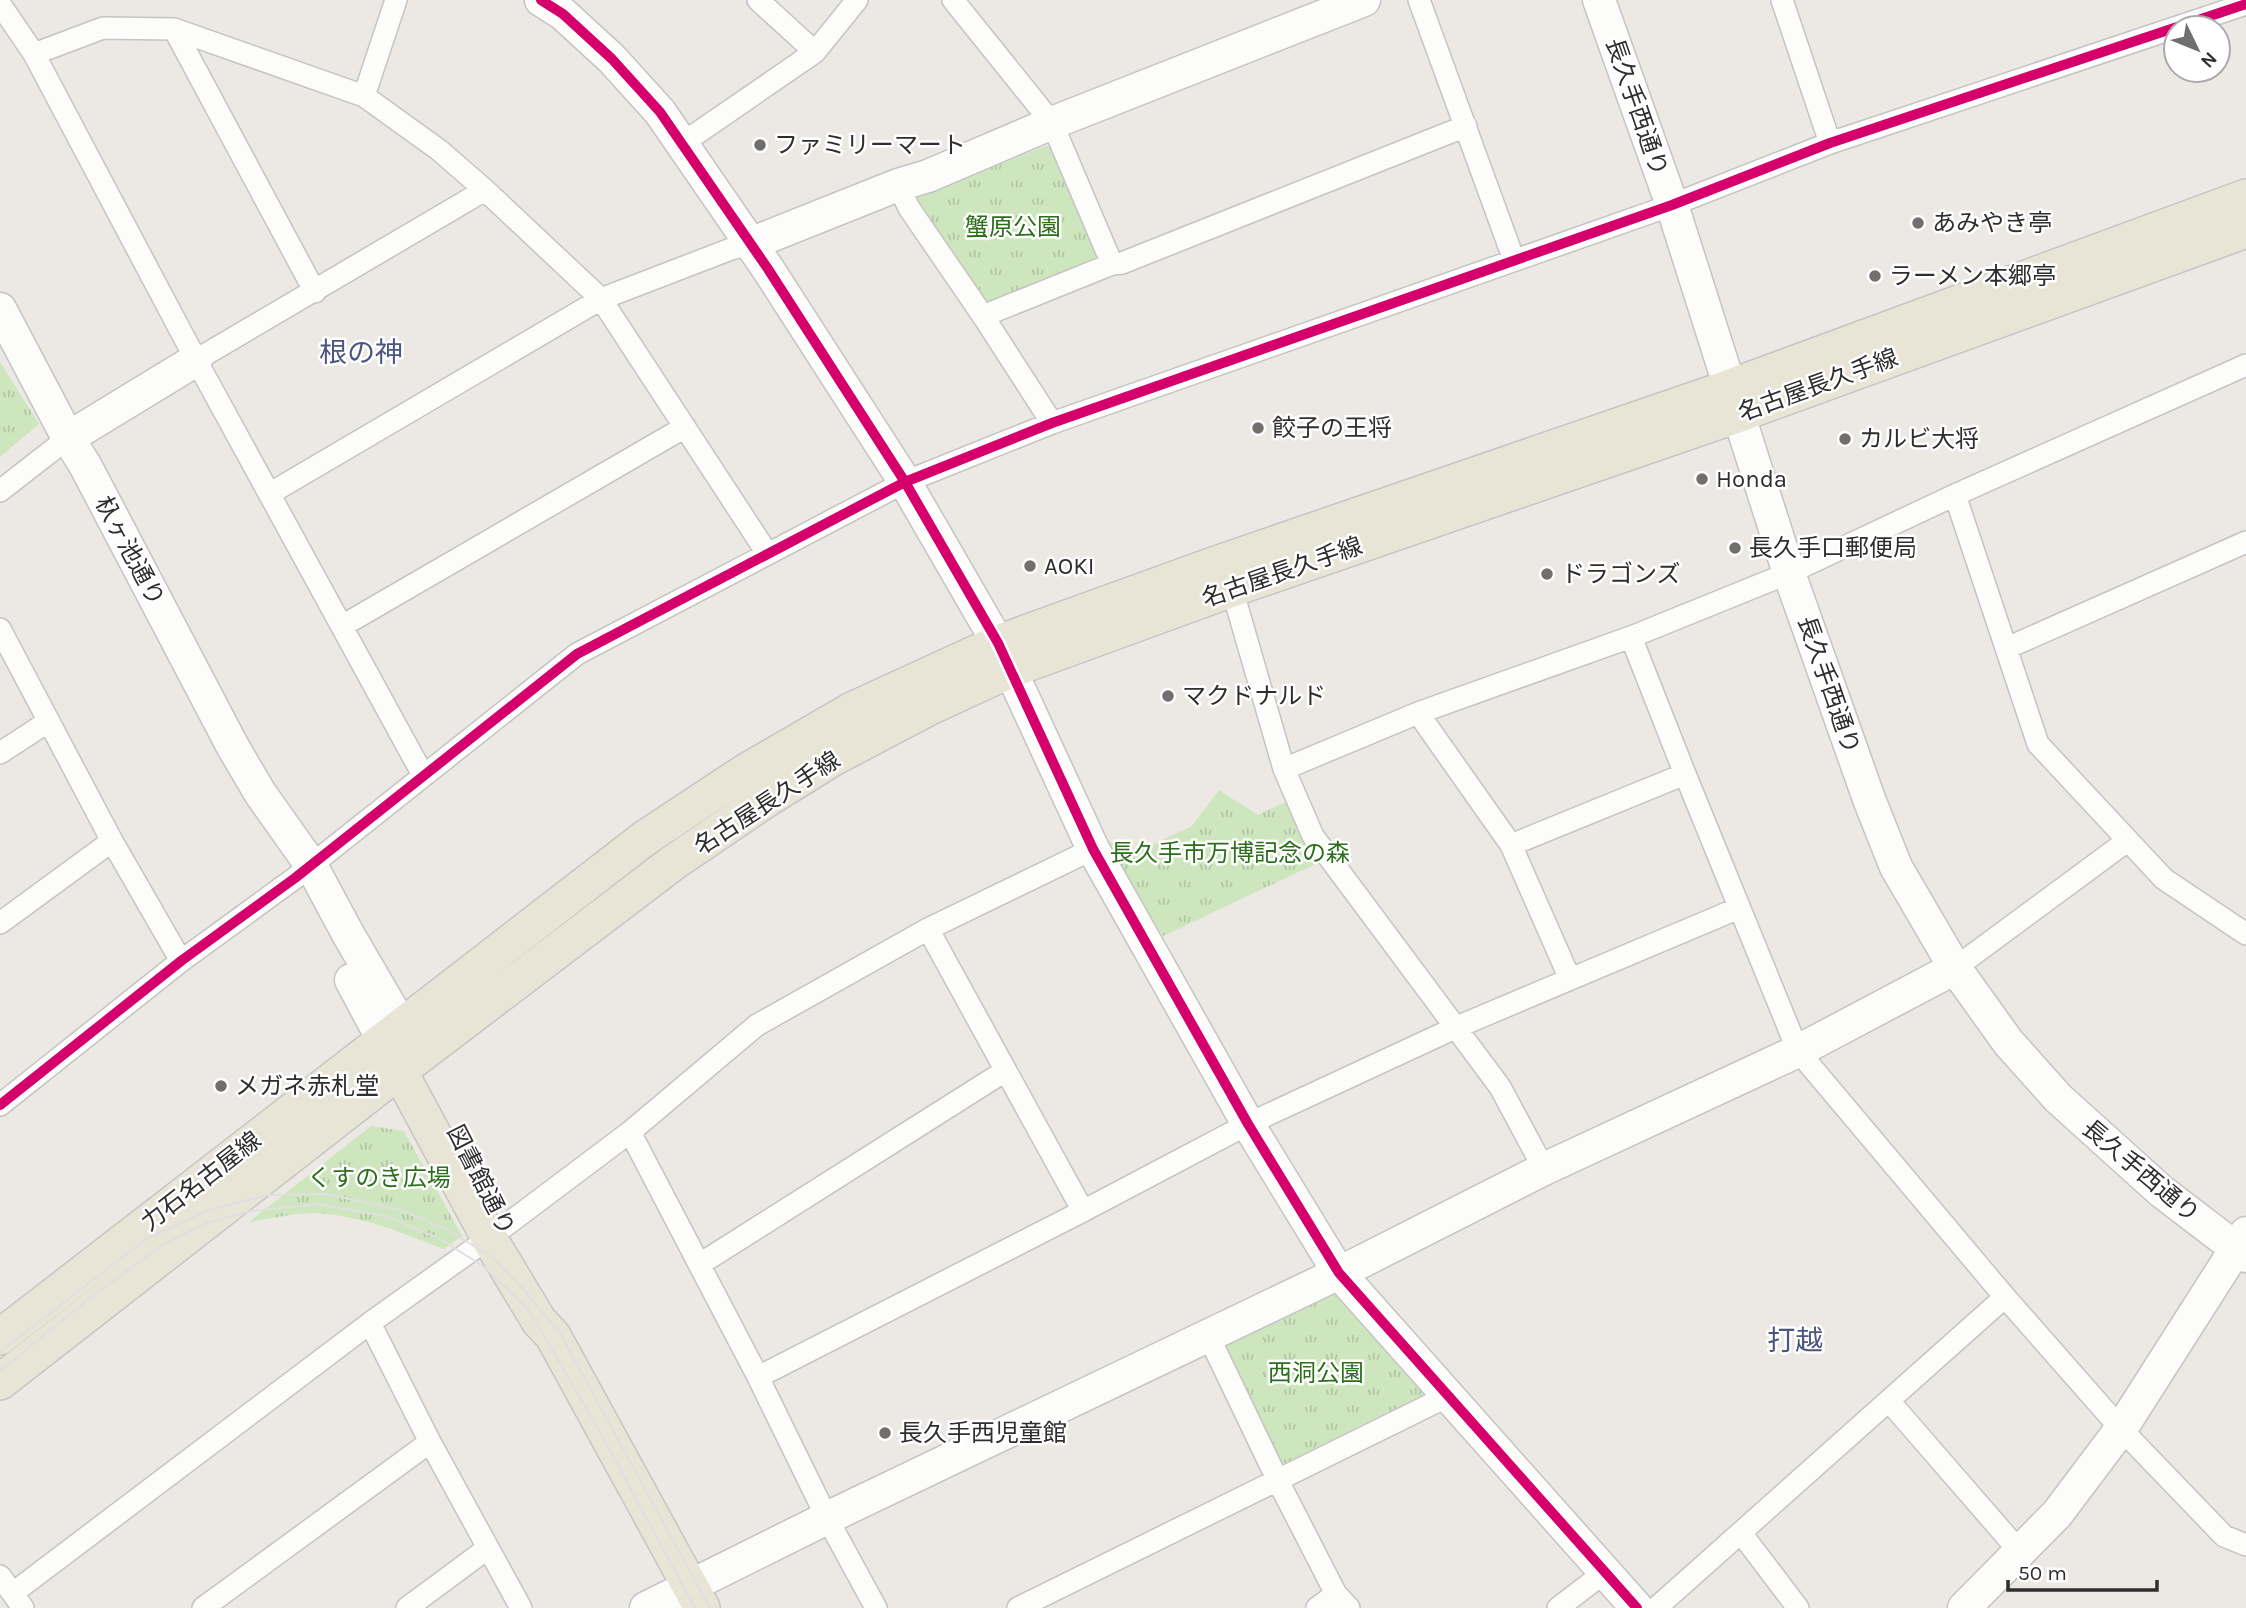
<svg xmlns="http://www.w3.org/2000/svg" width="2246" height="1608" viewBox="0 0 2246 1608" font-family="Karla,'Noto Sans JP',sans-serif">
  <defs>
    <pattern id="park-tufts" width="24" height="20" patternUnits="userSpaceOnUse" patternTransform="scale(1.75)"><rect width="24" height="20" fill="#cee6be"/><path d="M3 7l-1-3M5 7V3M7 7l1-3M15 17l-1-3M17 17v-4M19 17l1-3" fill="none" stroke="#b1c6a4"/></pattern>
  </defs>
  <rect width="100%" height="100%" fill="#ece8e4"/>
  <path fill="url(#park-tufts)" d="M1046 146 1053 147 1103 262 991 304 981 295 915 200 920 194Z
    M0 362 39 424 0 457Z
    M1219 790 1258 815 1291 799 1322 861 1163 936 1102 840 1139 851 1192 826Z
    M371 1126 404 1131 462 1236 444 1249C402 1233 360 1215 314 1213 293 1213 270 1219 249 1222Z
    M1336 1283 1437 1393 1283 1472 1214 1340Z"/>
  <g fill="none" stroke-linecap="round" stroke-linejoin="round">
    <g stroke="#c5c4c5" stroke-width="24">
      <path id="street" d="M758 0 815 52
        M953 0 1052 123 1112 264
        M1419 0 1514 260
        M1782 0 1830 143
        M0 4 34 54 196 360 423 775
        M174 29 315 292
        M34 54 103 28 174 29 364 96 439 150 485 190 601 299 767 553
        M364 96 396 0
        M680 141 696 134 815 52 857 0
        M898 185 909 208 985 319 1052 423
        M983 316 1112 264 1122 263 1466 126
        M196 360 485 190
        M0 491 68 438
        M269 494 601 299 731 249 750 244
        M1955 495 2038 744 2164 879 2246 934
        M1232 589 1284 769 1313 836 1500 1087 1544 1169
        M342 626 685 427
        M0 629 112 841 181 961
        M1631 637 1685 774 1798 1051 2005 1297 2121 1429 2224 1536 2246 1545
        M2007 648 2246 542
        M1418 713 1511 845 1570 979
        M0 753 49 721
        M1284 769 1418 713 1631 637 1789 573 1955 495 2246 365
        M1511 845 1685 774
        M0 923 112 841
        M928 929 1083 1211
        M1955 968 2127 841
        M0 1105 181 961 295 878 577 654 905 482 1052 423 1672 205 1830 143 2246 4
        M630 1132 758 1377 827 1518 876 1608
        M505 1226 630 1132 757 1025 928 929 1093 849
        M700 1264 1005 1071
        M370 1323 430 1442 521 1608
        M1208 1335 1278 1481 1336 1594 1349 1608
        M758 1377 1083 1211 1248 1124 1457 1027 1739 908
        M1889 1401 2020 1552
        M1741 1533 1798 1608
        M0 1576 23 1608
        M13 1593 370 1323 489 1238
        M203 1608 430 1442
        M407 1608 488 1548
        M1018 1608 1448 1396
        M1317 1608 1336 1594
        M1558 1608 1605 1572
        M1656 1608 2005 1297"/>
    </g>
    <g stroke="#c5c4c5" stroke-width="35">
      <path id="secondary" d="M541 0 563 14 612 59 660 112 768 269 905 482 998 643 1093 849 1248 1124 1339 1273 1637 1608
        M1599 0 1672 205 1789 573 1869 799 1896 867 1955 968 2008 1042 2058 1098 2161 1191 2246 1256
        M750 244 898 185 928 176 1052 123 1364 0
        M0 309 68 438 85 465 233 747 260 793 311 865 348 934 401 1025
        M68 438 196 360
        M351 980 383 1040
        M646 1608 827 1518 1339 1273 1544 1169 1798 1051 1955 968
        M1964 1608 2057 1514 2121 1429 2246 1233"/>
    </g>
    <g stroke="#c6c5c4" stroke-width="38">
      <path id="primary" d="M388 1050 489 1238 539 1321 553 1336 702 1608
        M0 1337 645 838 745 772 852 710 998 643 1216 564 1728 388 2246 197
        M0 1382 399 1071 674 862 767 799 833 758 932 706 1010 670 1232 589 1737 415 2246 230"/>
    </g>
    <use href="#street" stroke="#fcfcfb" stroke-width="21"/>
    <use href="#secondary" stroke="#fcfcfb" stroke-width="32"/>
    <use href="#primary" stroke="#e8e4d6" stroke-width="35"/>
    <path stroke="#dfdfe1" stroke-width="2" d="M0 1352 146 1239 209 1210 267 1195 326 1194 401 1210 448 1230 493 1258 524 1290 560 1333 710 1608
      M0 1371 85 1302 162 1245 207 1223 251 1211 317 1204 386 1216 440 1239 483 1266 529 1310 595 1423 695 1608"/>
    <g stroke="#fff" stroke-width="15">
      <path id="cycleway" d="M541 0 563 14 612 59 660 112 768 269 905 482 998 643 1093 849 1248 1124 1339 1273 1637 1608
        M0 1105 181 961 295 878 577 654 905 482 1052 423 1672 205 1830 143 2246 4"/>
    </g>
    <use href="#cycleway" stroke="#d6006c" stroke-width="10"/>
  </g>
  <g fill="#706f6e" stroke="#fff" stroke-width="2.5">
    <circle cx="760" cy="145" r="7"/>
    <circle cx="1918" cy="223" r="7"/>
    <circle cx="1875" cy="276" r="7"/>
    <circle cx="1258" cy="428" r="7"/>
    <circle cx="1845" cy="439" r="7"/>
    <circle cx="1702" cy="479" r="7"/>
    <circle cx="1735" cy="548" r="7"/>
    <circle cx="1030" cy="566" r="7"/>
    <circle cx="1547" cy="574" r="7"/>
    <circle cx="1168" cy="696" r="7"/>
    <circle cx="221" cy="1086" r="7"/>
    <circle cx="885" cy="1433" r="7"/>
  </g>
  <g text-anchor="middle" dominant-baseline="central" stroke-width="5" stroke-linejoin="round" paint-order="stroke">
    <g font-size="24" fill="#2e2e2e" stroke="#fff">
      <text transform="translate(1637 107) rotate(71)">長久手西通り</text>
      <text transform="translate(1818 385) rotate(-20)">名古屋長久手線</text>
      <text transform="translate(130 551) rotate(62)">杁ヶ池通り</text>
      <text transform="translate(1282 572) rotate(-19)">名古屋長久手線</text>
      <text transform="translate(1829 685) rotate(71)">長久手西通り</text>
      <text transform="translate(767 803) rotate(-33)">名古屋長久手線</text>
      <text transform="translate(2141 1171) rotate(40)">長久手西通り</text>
      <text transform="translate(481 1180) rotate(63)">図書館通り</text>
      <text transform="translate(201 1181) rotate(-38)">力石名古屋線</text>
    </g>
    <g font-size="24" fill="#2e2e2e" stroke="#fff" text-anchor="start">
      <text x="774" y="145">ファミリーマート</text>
      <text x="1932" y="223">あみやき亭</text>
      <text x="1889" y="276">ラーメン本郷亭</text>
      <text x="1272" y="428">餃子の王将</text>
      <text x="1859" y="439">カルビ大将</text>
      <text x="1716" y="479">Honda</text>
      <text x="1749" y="548">長久手口郵便局</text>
      <text x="1044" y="566">AOKI</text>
      <text x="1561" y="574">ドラゴンズ</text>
      <text x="1182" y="696">マクドナルド</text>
      <text x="235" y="1086">メガネ赤札堂</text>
      <text x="899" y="1433">長久手西児童館</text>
    </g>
    <g font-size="24" fill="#2c6e1b" stroke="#fff">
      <text x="1013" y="227">蟹原公園</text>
      <text x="1230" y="853">長久手市万博記念の森</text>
      <text x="379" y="1178">くすのき広場</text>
      <text x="1316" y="1373">西洞公園</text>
    </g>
    <g font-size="28" fill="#4d5680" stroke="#fff">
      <text x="361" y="352">根の神</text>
      <text x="1795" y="1340">打越</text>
    </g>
  </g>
  <g transform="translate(2197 49) rotate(133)"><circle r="33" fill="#ffffff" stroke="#ababab" stroke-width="2"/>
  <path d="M0-5L12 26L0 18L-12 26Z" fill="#706f6e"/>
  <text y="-10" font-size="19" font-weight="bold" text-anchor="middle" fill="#2e2e2e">N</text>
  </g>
  <path d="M2008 1580v10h149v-10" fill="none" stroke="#2e2e2e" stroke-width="3.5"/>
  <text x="2018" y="1580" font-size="21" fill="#2e2e2e" stroke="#ffffff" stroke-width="5" paint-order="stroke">50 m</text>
</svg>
